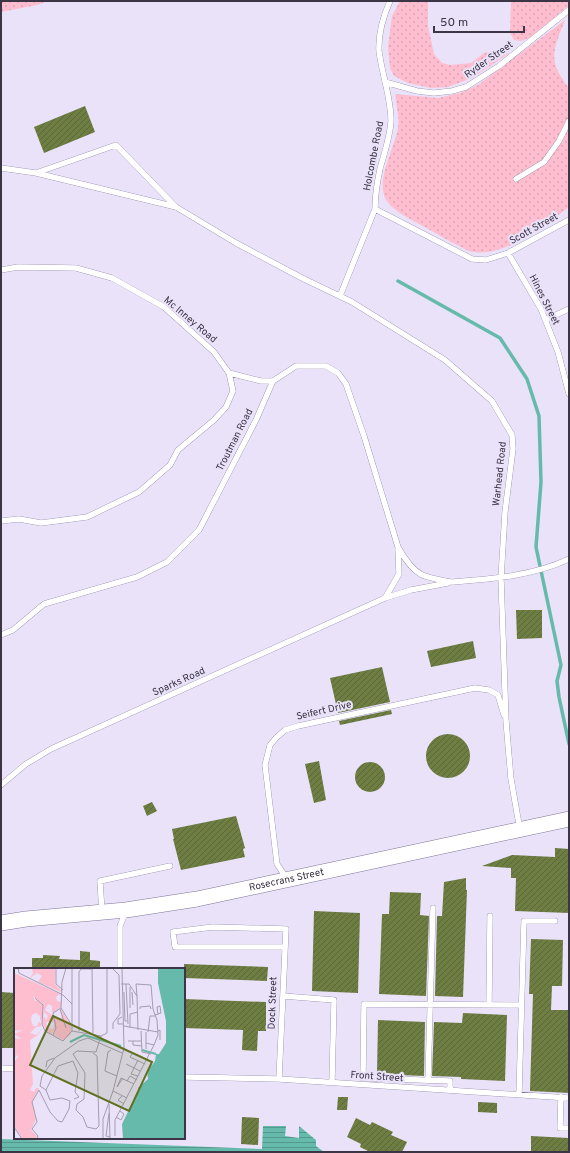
<svg xmlns="http://www.w3.org/2000/svg" width="570" height="1153" viewBox="0 0 570 1153" font-family="Overpass,sans-serif">
  <defs>
    <pattern id="grass-dots" width="8" height="8" patternUnits="userSpaceOnUse"><rect width="8" height="8" fill="#febecf"/><path d="M2 2h.1M6 6h.1" fill="none" stroke="#dba4b3" stroke-width="1.8" stroke-linecap="round"/></pattern>
    <pattern id="water-rules" width="6" height="5" patternUnits="userSpaceOnUse"><rect width="6" height="5" fill="#66baab"/><path d="M0 2.5h6" fill="none" stroke="#55988d"/></pattern>
    <pattern id="building-hatch" width="6" height="6" patternUnits="userSpaceOnUse"><rect width="6" height="6" fill="#6e7d42"/><path d="M-1 1l2-2M0 6l6-6M5 7l2-2" fill="none" stroke="#5c6739"/></pattern>
  </defs>
  <rect width="100%" height="100%" fill="#e9e2f9"/>
  <path fill="url(#grass-dots)" d="M1 1H49L37 5 1 12Z
    M400 1H428V26L434 54 442 63 450 65 471 63 484 53 503 49 508 54 472 78 448 87 431 88 408 83 394 76 390 68 388 47 392 16Z
    M511 1H569V5L532 37 521 41 514 40 510 33Z
    M565 20C553 51 547 60 569 88V207C545 226 502 260 469 251 464 249 458 245 453 243 442 237 432 231 421 225 410 219 387 208 384 195 378 175 395 147 398 128 400 119 396 104 395 94L438 98 460 93 478 85Z"/>
  <path fill="url(#water-rules)" d="M263 1126H299L322 1145 335 1152H1V1139L262 1149Z"/>
  <path fill="#e9e2f9" d="M286 1126H299V1138L285 1136Z
    M316 1138 324 1144 336 1150 337 1152H324L316 1146Z"/>
  <g fill="none" stroke-linecap="round" stroke-linejoin="round">
    <path stroke="#66baab" stroke-width="3.5" d="M398 281 500 338 527 379 539 416 541 482 536 547 561 665 557 681 559 697 569 744"/>
  </g>
  <path fill="url(#building-hatch)" d="M85 106 95 132 44 153 34 127Z
    M516 610H542V638L517 639Z
    M473 641 476 658 431 667 427 651Z
    M382 667 390 702 338 713 330 678Z
    M391 710 392 714 340 725 339 721Z
    M426 756a22 22 0 1 1 44 0a22 22 0 1 1-44 0Z
    M319 761 326 800 314 803 305 764Z
    M355 777a15 15 0 1 1 30 0a15 15 0 1 1-30 0Z
    M152 802 157 811 147 816 143 806Z
    M236 816 245 848 243 849 245 857 181 870 173 839H174L172 829Z
    M555 848 569 849V913L515 911 516 878H511V868L482 866 512 855 555 857Z
    M466 878V890H467L463 997 435 996 437 916H442L444 882Z
    M390 892 421 893 420 915 429 916 426 996 379 994 382 914H389Z
    M314 911 360 913 358 993 312 991Z
    M531 939 563 940 562 986H552L551 1010H569V1093L530 1091 533 994H529Z
    M80 951 90 952V960L100 961V969H32V958H43V955L60 956 59 959 80 960Z
    M184 964 268 967 267 981 184 978Z
    M1 992 15 993 14 1048H1Z
    M184 999 266 1002V1031H258L257 1051 242 1050 243 1030 184 1028Z
    M463 1013 507 1015 505 1081 461 1079V1077L432 1076 434 1022 462 1023Z
    M378 1020 425 1022 424 1076 377 1074Z
    M338 1097H348L347 1110H337Z
    M478 1102 497 1103V1113L478 1112Z
    M242 1117 259 1118 258 1145 241 1144Z
    M356 1118 370 1125 372 1122 393 1132 391 1135 407 1142 402 1152H370L360 1147 361 1144 347 1137Z
    M531 1136 569 1138V1152H531Z"/>
  <g fill="none" stroke-linecap="round" stroke-linejoin="round">
    <g stroke="#807497" stroke-width="6">
      <path id="lane" d="M390 1C383 17 378 33 379 51 382 75 391 97 391 121 390 137 384 154 380 169 377 183 375 195 375 209L472 259 486 260 508 253 569 220
        M385 82 417 91 434 93 452 91 466 87 499 66 569 10
        M1 168 36 173 176 207 236 243 304 279 352 302 445 360 492 401 512 435 513 449 505 512 501 578 506 721 511 779 520 830
        M36 173 116 145 176 207
        M516 179 544 162 559 141 569 121
        M508 253 541 309 558 352 569 394
        M1 270 18 267 76 268 112 278 164 307 214 352 229 373 233 391 226 407 214 420 178 450 170 465 139 492 87 517 41 523 19 519 1 521
        M340 296 375 209
        M545 320 569 309
        M229 373 261 381H273
        M385 598 411 590 448 583
        M1 635 13 630 44 604 137 577 167 562 199 530 256 420 273 381 296 366H326L338 373 346 384 364 436 398 547C404 558 411 569 422 575 427 577 447 582 452 582 490 579 534 576 569 559
        M1 785 26 764 51 749 385 598 399 574 398 549
        M287 879 277 864 265 765 270 745 277 737 285 730 298 726 475 688 489 690 498 695 504 715
        M102 912 100 881 170 866
        M120 969V926L126 911
        M283 996 334 1000 332 1083
        M489 1005 490 916
        M1 1068 15 1069
        M184 1077 279 1079 569 1098
        M279 1079 286 929 213 927 173 932 175 947H285
        M428 1080 433 908
        M450 1090V1081L363 1078 364 1004 521 1005
        M519 1094 524 921H555
        M561 1097 560 1128H569"/>
    </g>
    <g stroke="#807497" stroke-width="16">
      <g id="secondary">
        <path id="s1" d="M1 923 26 919 126 910 197 899 569 819"/>
      </g>
    </g>
    <use href="#lane" stroke="#fff" stroke-width="5.5"/>
    <use href="#secondary" stroke="#fff" stroke-width="15"/>
  </g>
  <g text-anchor="middle" dominant-baseline="central" stroke-width="4" stroke-linejoin="round" paint-order="stroke">
    <g font-size="10" fill="#3b3545" stroke="#e9e2f9">
      <text transform="translate(489 60) rotate(-35)">Ryder Street</text>
      <text transform="translate(374 156) rotate(-79)">Holcombe Road</text>
      <text transform="translate(534 229) rotate(-29)">Scott Street</text>
      <text transform="translate(544 300) rotate(63)">Hines Street</text>
      <text transform="translate(190 320) rotate(40)">Mc Inney Road</text>
      <text transform="translate(235 440) rotate(-63)">Troutman Road</text>
      <text transform="translate(500 474) rotate(-84)">Warhead Road</text>
      <text transform="translate(179 682) rotate(-24)">Sparks Road</text>
      <text transform="translate(324 711) rotate(-13)">Seifert Drive</text>
      <text stroke="none"><textPath href="#s1" startOffset="289">Rosecrans Street</textPath></text>
      <text transform="translate(273 1003) rotate(-88)">Dock Street</text>
      <text transform="translate(377 1077) rotate(4)">Front Street</text>
    </g>
  </g>
  <g transform="translate(14 968)">
    <rect width="171" height="171" fill="#e9e2f9"/>
    <path d="M18 0H41V16L49 25 24 14 28 8 23 5 16 10 19 5ZM0 5 46 26 42 29 43 33 47 34V39L38 45V38L34 36 31 42 45 52 48 49 47 41 57 58V66L49 72 40 67 42 61 40 54H32L33 60 39 61 40 56 42 59 38 66 33 64 28 54 30 48 32 52 34 48 30 44 28 35 19 28 21 33 24 32 28 37 30 46 26 53V48L22 45 18 47 17 52 19 58H23L25 53 28 58 22 59 16 65 23 67 28 60 24 67 16 72 19 116 16 122 20 124 22 120H25L18 134 22 151 17 162 23 168 22 171H9L0 158V94L4 89 3 87 0 91V70L7 71 0 66 9 62 0 63Z" fill="#febecf"/>
    <path d="M144 0H171V171H109L108 156 125 121 124 120 134 111 133 104 141 93 142 86H145L152 75V53L144 15Z" fill="#66baab"/>
    <path fill="none" stroke="#66baab" stroke-width="2" d="M56 74 70 67 107 78M128 82 142 86"/>
    <path fill="none" stroke="#a39db1" stroke-width="1" d="M4 0 5 5 49 27 58 36M42 0V16L49 22M78 0 79 65M98 0 105 7 106 46 99 55V61M107 16H115L123 28 124 62M112 16 114 56M116 19V40M110 24 111 53H113M118 24 119 37M123 28 122 16 137 17 139 41 143 52 144 67 140 77M21 30 29 37 28 56 31 63 49 73 58 63V0M47 40 48 14 52 0M47 40 57 56M46 41 52 60M126 41V39L136 38 137 41M141 47 147 45 146 38 143 39 144 46M108 49 104 51V56H109M110 58 144 64M116 60V46L124 44M58 63 87 68 93 65V0M65 63V4L67 1H78M127 63 128 84 137 86M144 63 146 62V72M132 64V81M134 64 136 48H141M39 67 42 60 39 45 47 40M114 73H127M119 73V77L128 78M97 82 94 84 91 103 103 108M79 85 83 88 85 158 82 161 73 159 69 149 62 142 63 136 70 131 71 105 59 86 63 83 82 84 87 68M118 86 116 89 131 96M124 92 117 106 124 108M112 96 126 103M32 99 33 93 40 90M109 110 103 119 107 110 120 116M113 113 116 108 123 112M25 122 36 144 44 153 48 154 55 141 56 133 48 130 36 132 32 122M99 123 113 130M108 128 104 132 110 136M60 131 65 129 61 124 64 105 59 93 44 98 32 122 26 118 28 108 41 90 65 73 74 70 108 85M95 136 96 171M95 145 92 168 96 169M102 149 107 152 110 146 106 143M0 159 8 171M101 168V152L140 77 132 75M23 171 24 168 18 161 23 154 18 134 25 122M89 171V151L99 123 110 80 108 0"/>
    <path fill="#5f711f" fill-opacity="0.15" stroke="#5f711f" stroke-width="2" d="M39 48 138 94 115 143 16 97Z"/>
    <rect width="171" height="171" fill="none" stroke="#3b3545" stroke-width="2"/>
  </g>
  <rect width="570" height="1153" fill="none" stroke="#3b3545" stroke-width="4"/>
  <path d="M434 26v6h90v-6" fill="none" stroke="#3b3545" stroke-width="2"/>
  <text x="440" y="26" font-size="12" fill="#3b3545" stroke="#e9e2f9" stroke-width="3" paint-order="stroke">50 m</text>
</svg>
